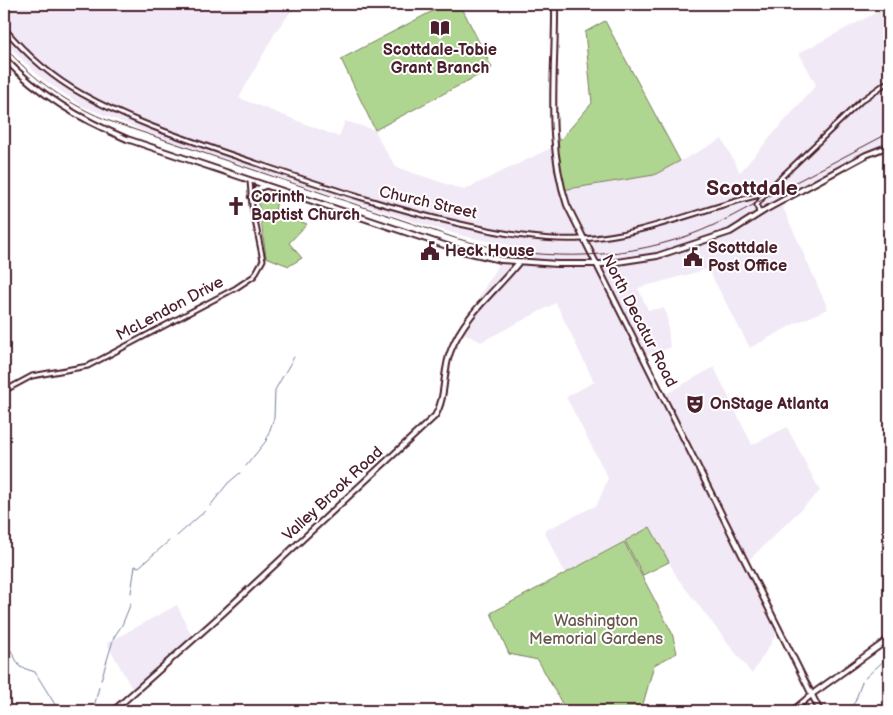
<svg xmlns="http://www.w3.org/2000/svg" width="893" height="715" viewBox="0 0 893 715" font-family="'Balsamiq Sans',sans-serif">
  <rect width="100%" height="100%" fill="#fff"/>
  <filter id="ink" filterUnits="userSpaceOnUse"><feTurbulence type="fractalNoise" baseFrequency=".02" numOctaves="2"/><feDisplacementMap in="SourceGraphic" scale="10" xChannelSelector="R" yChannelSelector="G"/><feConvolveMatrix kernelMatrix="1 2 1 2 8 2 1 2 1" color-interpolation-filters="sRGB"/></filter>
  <g filter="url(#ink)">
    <path fill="#f2e9f6" d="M4 4H297L276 31 239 98 339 137 345 121 375 130 381 143 396 167 464 190 555 146 654 175 722 139 740 172 816 85 799 53 887 7 889 12V148L782 205 828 309 796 323 750 348 708 269 638 288 648 310 663 308 667 314 670 348 644 356 664 395 714 367 752 445 787 427 820 491 746 563 779 630 752 674 678 579 650 527 565 573 544 531 597 505 608 478 566 397 594 382 556 303 481 342 460 331 509 245 467 237 425 225 166 140 82 106 41 78 4 42Z
      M177 605 194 641 134 693 107 643Z"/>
    <path fill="#afd691" stroke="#7c7a5e" d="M446 4H460L492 68 375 130 341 59Z
      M605 21 680 161 654 175 562 190 555 146 592 103 585 32Z
      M257 192 278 193 275 212 307 224 289 243 302 258 289 266 266 257Z
      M650 527 669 562 643 575 625 541Z
      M624 542 672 633 677 653 654 665 643 704 635 711H566L538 660 509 654 491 613Z"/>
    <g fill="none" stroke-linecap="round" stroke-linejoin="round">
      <path stroke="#737e9e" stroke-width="1" d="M246 466 266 441 274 418 275 390 294 357
        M210 506 228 483 240 473
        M177 536 205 511
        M131 593 135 566 139 567 169 541
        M4 648 10 649 20 667 35 672 59 711
        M865 678 889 656
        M101 680 114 637 122 625 131 603
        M93 711 99 687
        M846 711 855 702 862 682"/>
      <g stroke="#4a1f2b" stroke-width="7">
        <path id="minor" d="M4 28C25 53 53 78 82 94 139 126 202 144 264 166 329 188 393 209 460 224 500 233 540 241 582 239 647 235 701 208 764 194
          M759 213 757 205 769 189 861 101 889 81
          M4 391 32 376 88 366 236 288 254 276 263 260 252 206 250 181"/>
      </g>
      <g stroke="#4a1f2b" stroke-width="8">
        <path id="major" d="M555 4C556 71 545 140 567 205L820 711
          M4 58C39 95 80 119 127 139L462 251 501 260 557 264H604L657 256 730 232 765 210 866 155 889 146
          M251 197 257 189 265 186
          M113 711 221 615 435 416C447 396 442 371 451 350 465 314 496 291 519 262
          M792 711 815 692 889 639"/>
      </g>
      <use href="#minor" stroke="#fff" stroke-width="3"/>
      <use href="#major" stroke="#fff" stroke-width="4"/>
      <path stroke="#4a1f2b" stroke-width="1" d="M4 46C33 80 70 106 112 122L455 238C533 261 614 262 690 235 720 224 747 208 775 193 813 173 851 153 889 133"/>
    </g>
  </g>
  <defs>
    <g id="library-bare" transform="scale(1.5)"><path d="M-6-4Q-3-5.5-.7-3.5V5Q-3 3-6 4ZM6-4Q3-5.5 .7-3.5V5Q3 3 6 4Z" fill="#4a1f2b" stroke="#fff" stroke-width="2.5" paint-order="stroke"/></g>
    <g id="church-bare" transform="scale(1.5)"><path d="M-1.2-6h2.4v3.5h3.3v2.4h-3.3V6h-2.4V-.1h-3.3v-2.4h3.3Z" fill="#4a1f2b" stroke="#fff" stroke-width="2.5" paint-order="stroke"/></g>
    <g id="civic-bare" transform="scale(1.5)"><path d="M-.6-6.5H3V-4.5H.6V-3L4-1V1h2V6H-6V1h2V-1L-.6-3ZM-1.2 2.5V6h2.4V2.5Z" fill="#4a1f2b" stroke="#fff" stroke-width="2.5" paint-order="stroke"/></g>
    <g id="theatre-bare" transform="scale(1.5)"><path d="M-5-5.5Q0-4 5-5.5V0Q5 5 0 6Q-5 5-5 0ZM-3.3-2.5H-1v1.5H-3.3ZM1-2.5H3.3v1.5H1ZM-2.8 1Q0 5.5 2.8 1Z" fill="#4a1f2b" stroke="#fff" stroke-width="2.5" paint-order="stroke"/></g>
  </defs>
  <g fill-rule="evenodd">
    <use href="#library-bare" x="440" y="28"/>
    <use href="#church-bare" x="236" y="206"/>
    <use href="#civic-bare" x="430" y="251"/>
    <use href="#civic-bare" x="693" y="257"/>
    <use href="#theatre-bare" x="695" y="404"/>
  </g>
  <g text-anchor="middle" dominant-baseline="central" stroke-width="4" stroke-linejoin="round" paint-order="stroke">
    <g font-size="16" font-weight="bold" fill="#4a1f2b" stroke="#fff" text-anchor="start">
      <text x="440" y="50" text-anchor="middle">Scottdale-Tobie<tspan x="440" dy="18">Grant Branch</tspan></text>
      <text x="251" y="197">Corinth<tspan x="251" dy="18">Baptist Church</tspan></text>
      <text x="708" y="248">Scottdale<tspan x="708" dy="18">Post Office</tspan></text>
      <text x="445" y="251">Heck House</text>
      <text x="710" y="404">OnStage Atlanta</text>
    </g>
    <g font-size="16" fill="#4a1f2b" stroke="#fff">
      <text transform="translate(428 203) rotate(13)">Church Street</text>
      <text transform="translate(170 309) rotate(-28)">McLendon Drive</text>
      <text transform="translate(639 321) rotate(63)">North Decatur Road</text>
      <text transform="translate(333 494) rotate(-43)">Valley Brook Road</text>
    </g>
    <g font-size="16" fill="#68564a" stroke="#fff">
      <text x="596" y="621">Washington<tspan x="596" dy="18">Memorial Gardens</tspan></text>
    </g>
    <g font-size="21" font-weight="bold" fill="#4a1f2b" stroke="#fff">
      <text x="752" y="188">Scottdale</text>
    </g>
  </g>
  <rect width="893" height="715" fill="none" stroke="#fff" stroke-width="20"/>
  <rect x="10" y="10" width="873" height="695" fill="none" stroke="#4a1f2b" stroke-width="2" filter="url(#ink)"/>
</svg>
